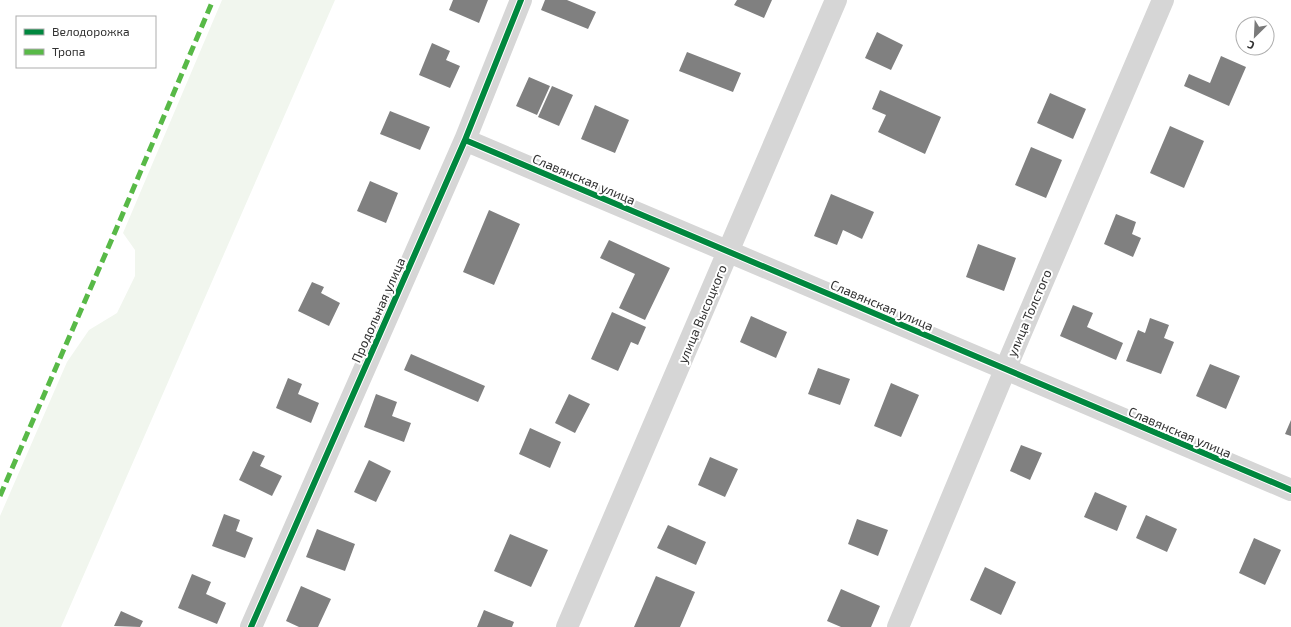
<svg xmlns="http://www.w3.org/2000/svg" width="1291" height="627" viewBox="0 0 1291 627" font-family="'Exo 2',sans-serif">
  <rect width="100%" height="100%" fill="#fff"/>
  <path fill="#f1f6ee" d="M222 0H335L61 627H0V516L67 362 89 330 117 313 135 276V250L123 233Z"/>
  <path fill="#808080" d="M453 0H488L479 23 449 10Z
    M545 0H567L596 12 588 29 541 10Z
    M737 0H772L764 18 734 5Z
    M877 32 903 45 891 70 865 58Z
    M432 43 450 51 446 60 460 66 450 88 419 75Z
    M687 52 741 73 733 92 679 71Z
    M1221 56 1246 67 1229 106 1184 86 1189 74 1210 83Z
    M529 77 550 86 537 115 516 106Z
    M552 86 573 95 559 126 538 117Z
    M880 90 941 117 925 154 878 132 886 115 872 109Z
    M1050 93 1086 109 1073 139 1037 123Z
    M595 105 629 120 615 153 581 139Z
    M390 111 430 127 420 150 380 134Z
    M1170 126 1204 141 1184 188 1150 173Z
    M1031 147 1062 160 1046 198 1015 185Z
    M370 181 398 193 386 223 357 211Z
    M831 194 874 212 862 239 843 230 837 245 814 236Z
    M489 210 520 224 494 285 463 272Z
    M1116 214 1136 222 1132 234 1141 238 1133 257 1104 244Z
    M609 240 670 268 645 320 619 308 635 274 600 258Z
    M978 244 1016 258 1004 291 966 277Z
    M312 282 324 287 321 293 340 303 329 326 298 311Z
    M1073 305 1093 313 1087 327 1123 343 1116 360 1060 336Z
    M612 312 646 327 638 345 631 342 618 371 591 359Z
    M751 316 787 332 776 358 740 342Z
    M1150 318 1169 325 1164 338 1174 342 1161 374 1126 361 1138 330 1145 333Z
    M411 354 485 386 478 402 404 370Z
    M1210 364 1240 376 1226 409 1196 396Z
    M818 368 850 379 840 405 808 394Z
    M288 378 302 384 298 394 319 403 311 423 276 408Z
    M891 383 919 395 901 437 874 426Z
    M376 394 397 402 392 416 411 423 404 442 364 427Z
    M569 394 590 404 575 433 555 423Z
    M1291 420V436L1285 434Z
    M530 428 561 442 550 468 519 454Z
    M1021 445 1042 453 1030 480 1010 471Z
    M253 451 265 456 260 466 282 476 272 496 239 480Z
    M710 457 738 469 725 497 698 485Z
    M369 460 391 471 376 502 354 492Z
    M1095 492 1127 506 1117 531 1084 517Z
    M224 514 240 520 236 531 253 538 245 558 212 546Z
    M1146 515 1177 529 1167 552 1136 538Z
    M857 519 888 530 878 556 848 544Z
    M668 525 706 542 696 565 657 548Z
    M317 529 355 544 345 571 306 557Z
    M510 534 548 550 531 587 494 571Z
    M1254 538 1281 550 1265 585 1239 573Z
    M985 567 1016 582 1001 615 970 600Z
    M192 574 211 582 206 594 226 603 217 624 178 608Z
    M656 576 695 592 680 627H634Z
    M301 586 331 599 318 627H299L286 621Z
    M841 589 880 606 871 627H841L827 621Z
    M484 610 514 622 512 627H477Z
    M121 611 143 621 140 627 114 626Z"/>
  <g fill="none" stroke-linecap="round" stroke-linejoin="round">
    <path stroke="#d6d6d6" stroke-width="22" d="M465 140 1291 490
      M251 627 465 140 521 0
      M567 627 836 0
      M898 627 1005 370 1163 0"/>
    <path stroke="#58b947" stroke-width="5" stroke-dasharray="10 5" stroke-linecap="butt" d="M0 496 115 232 213 0"/>
    <g stroke="#fff" stroke-width="8">
      <path id="cycleway" d="M465 140 1291 490
        M251 627 465 140 521 0"/>
    </g>
    <use href="#cycleway" stroke="#00873e" stroke-width="6"/>
  </g>
  <g text-anchor="middle" dominant-baseline="central" stroke-width="4" stroke-linejoin="round" paint-order="stroke">
    <g font-size="13" fill="#323232" stroke="#fff">
      <text transform="translate(584 179) rotate(23)">Славянская улица</text>
      <text transform="translate(882 305) rotate(23)">Славянская улица</text>
      <text transform="translate(378 310) rotate(-66)">Продольная улица</text>
      <text transform="translate(1029 313) rotate(-67)">улица Толстого</text>
      <text transform="translate(702 314) rotate(-67)">улица Высоцкого</text>
      <text transform="translate(1180 432) rotate(23)">Славянская улица</text>
    </g>
  </g>
  <rect x="16" y="16" width="140" height="52" fill="#ffffff" stroke="#adadad"/>
  <rect x="24" y="29" width="20" height="6" fill="#00873e" stroke="#adadad"/>
  <text x="52" y="36" font-size="12" fill="#323232">Велодорожка</text>
  <rect x="24" y="49" width="20" height="6" fill="#58b947" stroke="#adadad"/>
  <text x="52" y="56" font-size="12" fill="#323232">Тропа</text>
  <g transform="translate(1255 36) rotate(204)"><circle r="19" fill="#ffffff" stroke="#adadad"/>
  <path d="M0-3L7 15L0 10L-7 15Z" fill="#7a7a7a"/>
  <text y="-6" font-size="11" font-weight="bold" text-anchor="middle" fill="#323232">С</text>
  </g>
</svg>
